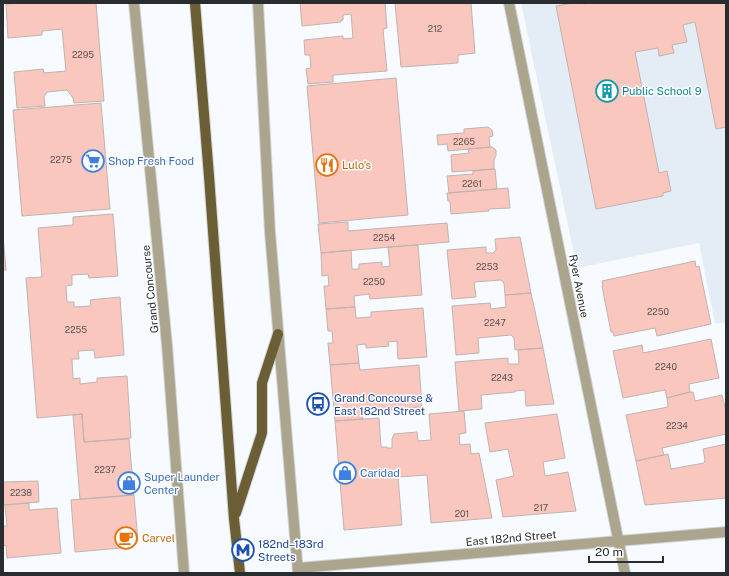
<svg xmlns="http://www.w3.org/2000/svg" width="729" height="576" viewBox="0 0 729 576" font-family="'Public Sans',sans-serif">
  <rect width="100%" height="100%" fill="#f7fbff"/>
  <path fill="#e4edf6" d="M521 3H726V322L715 324 699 243 577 268Z"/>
  <path fill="#f9c7bd" stroke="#c1b3b1" d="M19 3H96L104 101 74 103 73 98 67 90 47 92 44 97 45 106 17 108 14 72 43 69 44 73 66 71 62 29 42 31V35L8 38 6 4Z
    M300 3H385L387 28 383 29 387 71 333 75V82L308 84 306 69 311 68 310 55H305L304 40 343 36V39L353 38 351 14 343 15V20H341V22L302 26Z
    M395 3H471L475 53 458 55V63L401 67Z
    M573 3H584V4L588 3H726V127L716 129 695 22 683 25 687 42 672 45 674 53 659 56 658 48 635 52 659 173 667 171 671 191 663 193V196L596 209 556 6Z
    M396 78 408 215 319 223 307 86Z
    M101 103 110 209 22 216 13 110Z
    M488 127 492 130 493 136 489 137 490 147 448 151 447 144 438 145 437 135 464 133V129Z
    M492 147 496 150V156L494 159V169L452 172 451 155 469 153 468 149Z
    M495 169 497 189 449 193 447 176 473 174V171Z
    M508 188 510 208 489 209V211L451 214 450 201H448L447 193Z
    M113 214 118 276 89 278 88 274 72 275V285L66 286 67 302H74V307L91 306 90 300 120 297 124 355 95 358 94 350 78 351 79 359H72L73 379 80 378V384L97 382V378L127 376 131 438 84 442 82 414 37 418 26 278 42 277 38 228 73 225V217Z
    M348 222V231L447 223 449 242 321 253 318 224Z
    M3 236 6 270H3Z
    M520 237 531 293 505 295 504 283 501 280 474 282 476 297 452 299 447 250 486 247V253H493L496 250 495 239Z
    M418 245 422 295 370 299 369 294 354 296 355 307 326 309 324 286H329L328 275 322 276 321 253 351 250 352 269H359V264L382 262V267L390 266 388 247Z
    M695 261 696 267 699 266 711 324 657 336 655 328 614 336 613 332H611L602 286H603L602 281Z
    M531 293 543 348 515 350 514 338 511 335 478 338 479 353 456 355 452 306 490 303 491 309 506 307 505 295Z
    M355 307 356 318 371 317V312L423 308 427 357 398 359 397 341 388 342 389 346 366 348V344L357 345 359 363 330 365 328 343H333L332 331H328L326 309Z
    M711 339 719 378 689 384 690 392 667 398 665 390 623 398 613 351 642 345 643 353Z
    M543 348 554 404 526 406 525 390 515 391V392L481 395 482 409 459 411 455 362 508 358V364H519L518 350Z
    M359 363 360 370 419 365 422 407 362 412 363 419 335 421 330 365Z
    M690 392H693L695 401 722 395 726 412V434L662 448 664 455 636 461 626 415 668 407 667 398Z
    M464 411 466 433 459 434 460 445 470 444 471 454 479 453 492 518 431 523 427 475 398 477 402 525 344 530 335 421 379 418 381 447H387V448H392V439L394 434 417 432 418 441 431 440 429 414Z
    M82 414 84 442 129 439 134 495 80 499 73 415Z
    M557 414 565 458 543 462 545 476 568 472 576 511 503 517 496 480 514 476 508 449 490 452 485 423Z
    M726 444V498L645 505 636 461 668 454 671 469 704 463 705 460 703 449Z
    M3 480V482L38 481 39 502 3 505Z
    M134 495 138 541 133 547 75 552 71 500Z
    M29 503V510L57 508 61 553 7 558 6 545 3 546V526H7L5 505Z"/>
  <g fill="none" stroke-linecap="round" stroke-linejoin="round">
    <g stroke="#d2d6da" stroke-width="12">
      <path id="minor" d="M134 3 167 345 184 573
        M258 3 270 232 298 573
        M509 3 625 573
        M298 568 726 532"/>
    </g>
    <g stroke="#d2d6da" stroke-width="12">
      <path id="major" d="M195 3 209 176 234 519 240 573
        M236 513 262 433V383L278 334"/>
    </g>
    <use href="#minor" stroke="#aca58e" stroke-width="10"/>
    <use href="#major" stroke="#6b5e34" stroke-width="10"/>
  </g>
  <defs>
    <g id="building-ring" transform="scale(1.15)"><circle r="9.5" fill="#fff" stroke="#0f9aa8" stroke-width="1.5"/><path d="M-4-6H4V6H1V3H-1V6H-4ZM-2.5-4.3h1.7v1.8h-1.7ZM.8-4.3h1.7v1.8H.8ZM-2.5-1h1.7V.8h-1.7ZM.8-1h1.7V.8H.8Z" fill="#0f9aa8"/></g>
    <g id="supermarket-ring" transform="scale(1.15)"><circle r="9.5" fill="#fff" stroke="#3f7fe0" stroke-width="1.5"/><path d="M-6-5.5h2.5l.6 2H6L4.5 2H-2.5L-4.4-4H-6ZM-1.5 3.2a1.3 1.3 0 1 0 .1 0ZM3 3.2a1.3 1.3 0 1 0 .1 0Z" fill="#3f7fe0"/></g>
    <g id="restaurant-ring" transform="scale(1.15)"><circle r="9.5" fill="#fff" stroke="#e8710a" stroke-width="1.5"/><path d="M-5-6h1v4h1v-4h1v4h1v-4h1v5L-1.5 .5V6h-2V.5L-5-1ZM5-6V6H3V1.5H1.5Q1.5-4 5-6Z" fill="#e8710a"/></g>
    <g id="bus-ring" transform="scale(1.15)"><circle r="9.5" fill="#fff" stroke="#1a4fb4" stroke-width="1.5"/><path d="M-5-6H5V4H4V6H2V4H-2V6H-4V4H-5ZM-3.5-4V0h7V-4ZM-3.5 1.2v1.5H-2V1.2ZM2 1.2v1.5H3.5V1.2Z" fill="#1a4fb4"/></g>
    <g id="shop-ring" transform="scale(1.15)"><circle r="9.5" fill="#fff" stroke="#3f7fe0" stroke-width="1.5"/><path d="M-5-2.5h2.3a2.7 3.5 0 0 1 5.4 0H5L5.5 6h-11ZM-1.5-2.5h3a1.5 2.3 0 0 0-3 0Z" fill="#3f7fe0"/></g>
    <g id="cafe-ring" transform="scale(1.15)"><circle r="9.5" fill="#fff" stroke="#e8710a" stroke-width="1.5"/><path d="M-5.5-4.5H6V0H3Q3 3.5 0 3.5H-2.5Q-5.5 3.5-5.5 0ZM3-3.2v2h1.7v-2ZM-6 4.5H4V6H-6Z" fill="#e8710a"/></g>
    <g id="metro-ring" transform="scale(1.15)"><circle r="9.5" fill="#fff" stroke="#1a4fb4" stroke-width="1.5"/><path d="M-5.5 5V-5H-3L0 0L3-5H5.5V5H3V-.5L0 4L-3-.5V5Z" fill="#1a4fb4"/></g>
  </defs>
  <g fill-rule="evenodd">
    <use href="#building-ring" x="607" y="91"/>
    <use href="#supermarket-ring" x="93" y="161"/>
    <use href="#restaurant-ring" x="327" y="165"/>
    <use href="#bus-ring" x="318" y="404"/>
    <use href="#shop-ring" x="345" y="473"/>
    <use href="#shop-ring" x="129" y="483"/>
    <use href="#cafe-ring" x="126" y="538"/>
    <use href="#metro-ring" x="243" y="550"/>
  </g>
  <g text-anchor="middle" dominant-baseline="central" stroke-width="3" stroke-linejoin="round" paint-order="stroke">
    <g font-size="9" fill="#5e5453">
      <text x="435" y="28">212</text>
      <text x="83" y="54">2295</text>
      <text x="464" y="141">2265</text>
      <text x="61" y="159">2275</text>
      <text x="472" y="183">2261</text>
      <text x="384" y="237">2254</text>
      <text x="487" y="266">2253</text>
      <text x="374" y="281">2250</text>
      <text x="658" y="311">2250</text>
      <text x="495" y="322">2247</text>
      <text x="76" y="329">2255</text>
      <text x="666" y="366">2240</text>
      <text x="502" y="377">2243</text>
      <text x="677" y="425">2234</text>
      <text x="105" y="469">2237</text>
      <text x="21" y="492">2238</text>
      <text x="541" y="507">217</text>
      <text x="462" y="513">201</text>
    </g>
    <g font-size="11" fill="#0d838f" stroke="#fff" text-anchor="start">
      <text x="622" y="91">Public School 9</text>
    </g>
    <g font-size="11" fill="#366cbe" stroke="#fff" text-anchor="start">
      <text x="108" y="161">Shop Fresh Food</text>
      <text x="360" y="473">Caridad</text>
      <text x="144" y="477">Super Launder<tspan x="144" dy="13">Center</tspan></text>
    </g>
    <g font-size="11" fill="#c56008" stroke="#fff" text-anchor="start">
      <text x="342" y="165">Lulo’s</text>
      <text x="142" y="538">Carvel</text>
    </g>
    <g font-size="11" fill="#2a2d30" stroke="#fff">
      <text transform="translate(579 286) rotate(79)">Ryer Avenue</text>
      <text transform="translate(150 289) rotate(-96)">Grand Concourse</text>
      <text transform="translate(511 538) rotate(-5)">East 182nd Street</text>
    </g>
    <g font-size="11" fill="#164399" stroke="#fff" text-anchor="start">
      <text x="334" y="398">Grand Concourse &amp;<tspan x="334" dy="13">East 182nd Street</tspan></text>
      <text x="258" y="544">182nd–183rd<tspan x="258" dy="13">Streets</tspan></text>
    </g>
  </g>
  <rect width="729" height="576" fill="none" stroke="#2a2d30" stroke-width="8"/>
  <path d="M589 556v6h74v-6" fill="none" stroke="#2a2d30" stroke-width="2"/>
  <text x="595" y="556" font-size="12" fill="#2a2d30" stroke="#ffffff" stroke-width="3" paint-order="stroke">20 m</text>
</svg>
